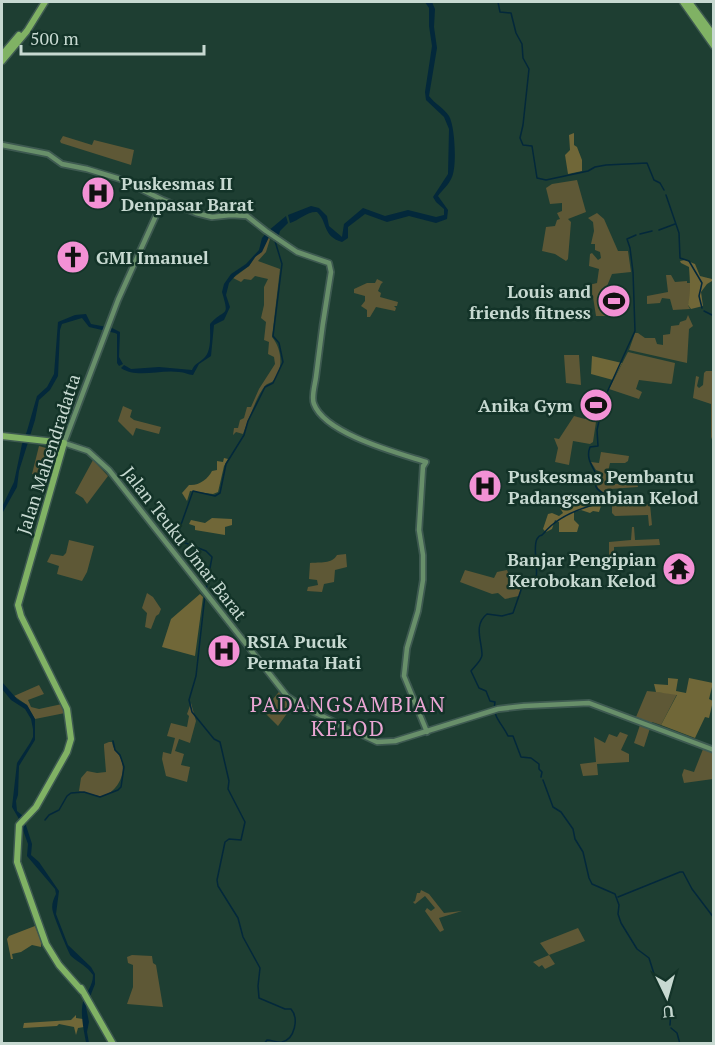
<svg xmlns="http://www.w3.org/2000/svg" width="715" height="1045" viewBox="0 0 715 1045" font-family="'PT Serif',serif">
  <rect width="100%" height="100%" fill="#1e3e32"/>
  <path fill="#5e5836" d="M63 136 92 145 94 140 134 150 131 165 61 143 60 141Z
    M577 180 586 212 568 219 571 222 568 259 566 261 555 254 542 251 546 227 555 226 557 220 560 219 557 213 562 211V203L550 204 546 188 552 184Z
    M597 213 604 219 618 251H628L631 272 612 274 602 298 608 316H596L593 297 588 294 589 285 597 283 599 269 589 266 590 254 592 253 598 260 601 258 600 252 595 250V244H591L594 231 593 222 588 218Z
    M268 237 270 239 266 252 258 261 280 269 272 337C282 349 284 369 273 381 271 383 267 383 265 386 258 393 247 423 243 434L236 432 233 435 234 428H238L240 420 244 418 247 407H251L259 389 275 364 274 357 268 354 269 342 264 340 266 322 261 318 264 305V287L268 279 255 276 251 280 244 279 241 282 233 278 249 266 264 245Z
    M666 275H671L675 282 687 281V283H691V296L688 305 690 309 673 310 670 299 662 298 660 303 647 304V296L668 292Z
    M377 279 383 282 381 284 378 291 381 293 380 297 398 302 397 306H394L396 308 395 311 376 307 370 317H367V310L361 306 365 301V296L354 293V289L367 283H375Z
    M688 315 693 326 689 329 687 363 629 350 635 333H638L645 338H655L657 344 663 345V335L670 334 671 326 679 325 680 322 686 320Z
    M628 352 675 363 672 383 671 384 639 380 636 389 642 392 639 399 609 389Z
    M564 355H579L581 385 566 383Z
    M706 371H713V442L711 437V404L693 398 696 376 699 377 697 386 699 388 703 385 704 373Z
    M123 406 132 410 130 417 134 420 161 427 159 434 136 428 133 436 118 421Z
    M589 413 597 415 593 442 590 444 573 441 569 465 555 462 558 448 554 438 559 439 574 416 585 419Z
    M39 446 57 451 50 478 32 474Z
    M601 452 629 456 628 461 625 463H610L607 476 615 478V484L637 483 638 487 610 489 604 493 598 488 595 480 596 476 601 475V472L596 470 591 462 599 463Z
    M93 460 108 476 87 504 83 498 75 493Z
    M650 504 652 525 649 526 648 515 615 516 612 513V506Z
    M632 527H634L635 540 659 539 660 545 614 547V564H609V542L631 540Z
    M69 540 94 546 87 572 82 581 57 574 59 566 47 562 51 554 63 556 66 553Z
    M346 554 347 567 335 570 334 582 324 584 322 592 307 591 308 587 318 585 317 580 309 579 310 563C320 562 332 564 337 555Z
    M465 570 494 578 497 572 507 570 509 575 519 578 518 583 521 586 519 596 505 599 498 593 492 594 460 582Z
    M147 593 153 597 161 609 159 614 156 616 151 629 145 627 147 613 142 608Z
    M39 685 44 694 28 700 31 707 39 709 62 704 65 713 35 719 27 705 14 696Z
    M283 687 296 701 278 726 263 711Z
    M647 691 677 694 661 725 652 722 644 747 634 743 642 719 636 717Z
    M191 703 196 721 190 743 179 739 175 751 184 754 181 765 190 767 187 782 166 776 162 759 163 752 171 754 175 738 167 736 171 723 187 727 189 716 187 714Z
    M620 732 628 735 621 750 629 754V762L597 764 598 775 583 776 580 764 596 762 594 737 605 743 609 734 617 737Z
    M109 742H112C113 750 118 752 121 759 127 774 117 792 103 796 97 797 86 792 79 791L81 778 87 771 97 773 106 772 104 747V744Z
    M705 744 713 747V779L684 783 682 775 684 769 694 772Z
    M421 890 429 894 444 913 462 911 439 918 444 930 440 932 425 911 427 908 431 911 435 908 425 896 415 904 413 902 415 901 417 893H420Z
    M578 928 585 941 549 955 555 964 545 969 542 965 539 967 533 962 549 955 540 943Z
    M132 955 152 956 153 963 156 965 163 1007 127 1004 133 987V965L128 963 127 957Z"/>
  <path fill="#706738" d="M574 133V145L577 147 582 160V171L568 174 565 155 570 150 569 135Z
    M685 260 695 264 700 276 712 279V281L707 284 701 292 703 306 691 309 688 305C691 291 690 282 689 267L681 263 680 261Z
    M592 356 622 363 613 380 591 374Z
    M224 458 228 459 224 466 218 492 213 494 190 491 187 501 182 493 189 485C199 486 208 479 212 471L217 470V461L223 462Z
    M557 496 603 500 599 512 593 511 590 513 581 510 574 512V520L579 525 577 532H559V522L555 520 552 529 546 532 543 529 548 514 552 513 559 516 563 513 560 508H564V504L559 503Z
    M212 518 232 519V525L225 527V535L195 530V526L189 524 191 520 205 523Z
    M200 594 203 597 195 656 162 647 171 619Z
    M668 678 678 679 676 691 686 693 689 678 713 683 709 699 713 701 709 718 705 717 695 738 661 725 677 695 656 692 654 684 668 685Z
    M35 926 41 941V947L32 945 21 952 12 954 13 959H11L7 939 9 936Z
    M76 1015V1018L83 1019 84 1027 78 1028 76 1035 74 1027 59 1024 57 1026 23 1028 24 1023 71 1020Z"/>
  <path fill="#03283b" d="M425 2H432L435 9 434 27 437 48 429 96C435 104 444 108 449 116 455 126 457 166 452 177 449 185 442 190 438 196L448 210 447 219 436 223 409 216 387 222 365 214 348 227V238L342 242C322 236 328 222 317 212 308 211 299 220 290 223L288 215 311 206 319 208 327 216 329 226 342 237 344 224 363 208 385 216 408 210 436 217 444 215V209L436 202 433 197 448 174 449 129 444 117 426 100 425 92 432 46 429 26V8Z
    M286 216 288 223 280 231 278 238 274 233H271L262 252 255 257 249 266 236 275 229 283 226 295 230 307 224 320 214 325 211 356 199 364 193 375C188 375 185 372 179 372 160 369 137 379 121 368L124 365 131 369 159 367 192 370C195 363 198 364 203 359 212 352 210 335 210 324 225 307 230 319 222 292L224 284 231 274 246 264 259 250 262 238 268 231Z
    M86 314 91 324 112 328 120 332 119 357 123 364 119 366 117 363V334L115 333 89 327 82 318 62 324 60 330 58 376 50 390 39 400 35 420 19 471 17 487 3 512 2 519V507L14 482 22 444 27 431 37 396 47 387 54 374 58 322 75 315Z
    M2 682 17 699 27 705 35 719V740L19 766 18 795 16 801 17 811 23 816 32 844 31 855 39 862 59 891 56 914 68 945 91 967 95 974V984L86 1007 89 1022 87 1032 89 1043 86 1042C84 1031 80 1014 83 1002 86 992 93 986 93 975 87 966 79 963 71 956 69 954 54 917 53 912 51 906 53 900 56 894L55 889 27 856 28 844 19 819 12 807 17 763 30 743 33 737V729L31 719 25 709 11 700 2 689Z"/>
  <g fill="none" stroke-linecap="round" stroke-linejoin="round">
    <path stroke="#03283b" stroke-width="1.5" d="M498 2 500 12 511 13 516 33 522 44 523 58 529 69 523 125 520 138 523 145 532 146 537 178 546 180 588 171 595 167 606 165 647 163 654 180 660 183 664 190
      M666 195 679 233 680 258 689 261 702 283 699 296 702 308
      M659 230 675 224
      M640 234 652 231
      M704 311 714 316
      M206 590 212 557 206 551 183 542 178 533 193 491 215 496 220 493 226 464 244 435 248 421 265 387 273 383 283 362 279 343 273 336 282 264 275 241
      M205 595 196 676 189 700 192 712 214 739 220 742 229 781 228 789 245 822 241 840 229 839 225 842 217 880 218 886 238 918 243 937 260 968 258 986 259 998 285 1009H291C299 1018 295 1039 282 1042 277 1043 272 1040 267 1040L264 1044
      M541 777 542 772 539 769V764L531 758 521 757 513 736H508C502 723 492 717 495 702L490 701 486 691 479 688 471 671C474 667 482 660 482 655 482 641 473 625 487 614L502 616 513 613 522 587C525 586 528 586 531 585 543 579 531 550 537 539 541 533 540 538 544 533 558 516 580 508 601 503L605 494C593 489 595 483 595 472 591 464 586 457 590 447L598 446 597 430 604 399 635 331 633 272 630 248 627 239 636 235
      M543 780 553 807 561 812 573 829 575 839 583 852 589 878 592 884 615 894 619 905 618 914 621 923 637 949 649 958 655 977 663 989 671 1010 670 1025
      M45 820 49 815 59 810 67 796 71 793 84 792 100 797 118 790 121 787 124 767 120 755 115 750 113 741
      M618 897 680 872H683L692 889 714 918
      M671 1028 677 1033 680 1044"/>
    <g stroke="#3e5a51" stroke-width="8">
      <path id="secondary" d="M2 145 48 154 62 164 87 169 120 179 163 200 196 213 212 217 231 215 247 216 266 231 297 252 329 263 331 272C325 307 320 342 316 377 315 385 311 397 314 404 325 434 398 453 426 462L423 467
        M163 200 118 300 64 443 88 451 109 470 287 696 303 707 377 742 396 741
        M423 466 419 530 423 555V580L418 611 407 648 404 676 427 732
        M395 741 498 709 524 706 589 703 714 750"/>
    </g>
    <g stroke="#3e5a51" stroke-width="9">
      <path id="trunk" d="M683 2 714 46
        M689 2 714 36
        M2 55 19 35
        M2 61 27 31 45 2
        M2 436 64 443 18 605 21 616 67 709 71 739 67 752 36 807 19 825 17 862 46 944 59 965 82 991
        M81 988 113 1044"/>
    </g>
    <use href="#secondary" stroke="#688f6a" stroke-width="4.5"/>
    <use href="#trunk" stroke="#80b264" stroke-width="6"/>
  </g>
  <defs>
    <g id="hospital-disc" transform="scale(1.725)"><circle r="9.5" fill="#f391d5" stroke="#133328"/><path d="M-5-5h3v3.5h4V-5h3V5h-3V1.5h-4V5h-3Z" fill="#111"/></g>
    <g id="church-disc" transform="scale(1.725)"><circle r="9.5" fill="#f391d5" stroke="#133328"/><path d="M-1.2-6h2.4v3.5h3.3v2.4h-3.3V6h-2.4V-.1h-3.3v-2.4h3.3Z" fill="#111"/></g>
    <g id="stadium-disc" transform="scale(1.725)"><circle r="9.5" fill="#f391d5" stroke="#133328"/><path d="M0-5a6.5 5 0 1 0 0 10a6.5 5 0 1 0 0-10ZM-3.5-1.8h7v3.6h-7Z" fill="#111"/></g>
    <g id="temple-disc" transform="scale(1.725)"><circle r="9.5" fill="#f391d5" stroke="#133328"/><path d="M0-6L5-2H3V0L6.5 2.5H4V6H1.5V3h-3V6H-4V2.5H-6.5L-3 0V-2H-5Z" fill="#111"/></g>
  </defs>
  <g fill-rule="evenodd">
    <use href="#hospital-disc" x="98" y="193"/>
    <use href="#church-disc" x="73" y="257"/>
    <use href="#stadium-disc" x="614" y="301"/>
    <use href="#stadium-disc" x="596" y="405"/>
    <use href="#hospital-disc" x="485" y="486"/>
    <use href="#temple-disc" x="679" y="569"/>
    <use href="#hospital-disc" x="224" y="651"/>
  </g>
  <g text-anchor="middle" dominant-baseline="central" stroke-width="5" stroke-linejoin="round" paint-order="stroke">
    <g font-size="18" font-weight="bold" fill="#c7d9d1" stroke="#133328" text-anchor="start">
      <text x="121" y="183">Puskesmas II<tspan x="121" dy="21">Denpasar Barat</tspan></text>
      <text x="96" y="257">GMI Imanuel</text>
      <text x="591" y="291" text-anchor="end">Louis and<tspan x="591" dy="21">friends fitness</tspan></text>
      <text x="573" y="405" text-anchor="end">Anika Gym</text>
      <text x="508" y="476">Puskesmas Pembantu<tspan x="508" dy="21">Padangsembian Kelod</tspan></text>
      <text x="656" y="559" text-anchor="end">Banjar Pengipian<tspan x="656" dy="21">Kerobokan Kelod</tspan></text>
      <text x="247" y="641">RSIA Pucuk<tspan x="247" dy="21">Permata Hati</tspan></text>
    </g>
    <g font-size="18" fill="#c7d9d1" stroke="#133328">
      <text transform="translate(48 454) rotate(-72)">Jalan Mahendradatta</text>
      <text transform="translate(185 543) rotate(52)">Jalan Teuku Umar Barat</text>
    </g>
    <g font-size="21" letter-spacing="1.5" fill="#eaa6d4" stroke="#133328">
      <text x="348" y="704">PADANGSAMBIAN<tspan x="348" dy="24">KELOD</tspan></text>
    </g>
  </g>
  <rect width="715" height="1045" fill="none" stroke="#c7d9d1" stroke-width="6"/>
  <g transform="translate(667 997) rotate(175)" stroke="#133328" stroke-width="4.5" paint-order="stroke">
  <path d="M0-4.5L10 22L0 15L-10 22Z" fill="#c7d9d1"/>
  <text y="-9" font-size="16" font-weight="bold" text-anchor="middle" fill="#c7d9d1">U</text>
  </g>
  <path d="M21 45v9h183v-9" fill="none" stroke="#c7d9d1" stroke-width="3"/>
  <text x="30" y="45" font-size="18" fill="#c7d9d1" stroke="#133328" stroke-width="4.5" paint-order="stroke">500 m</text>
</svg>
